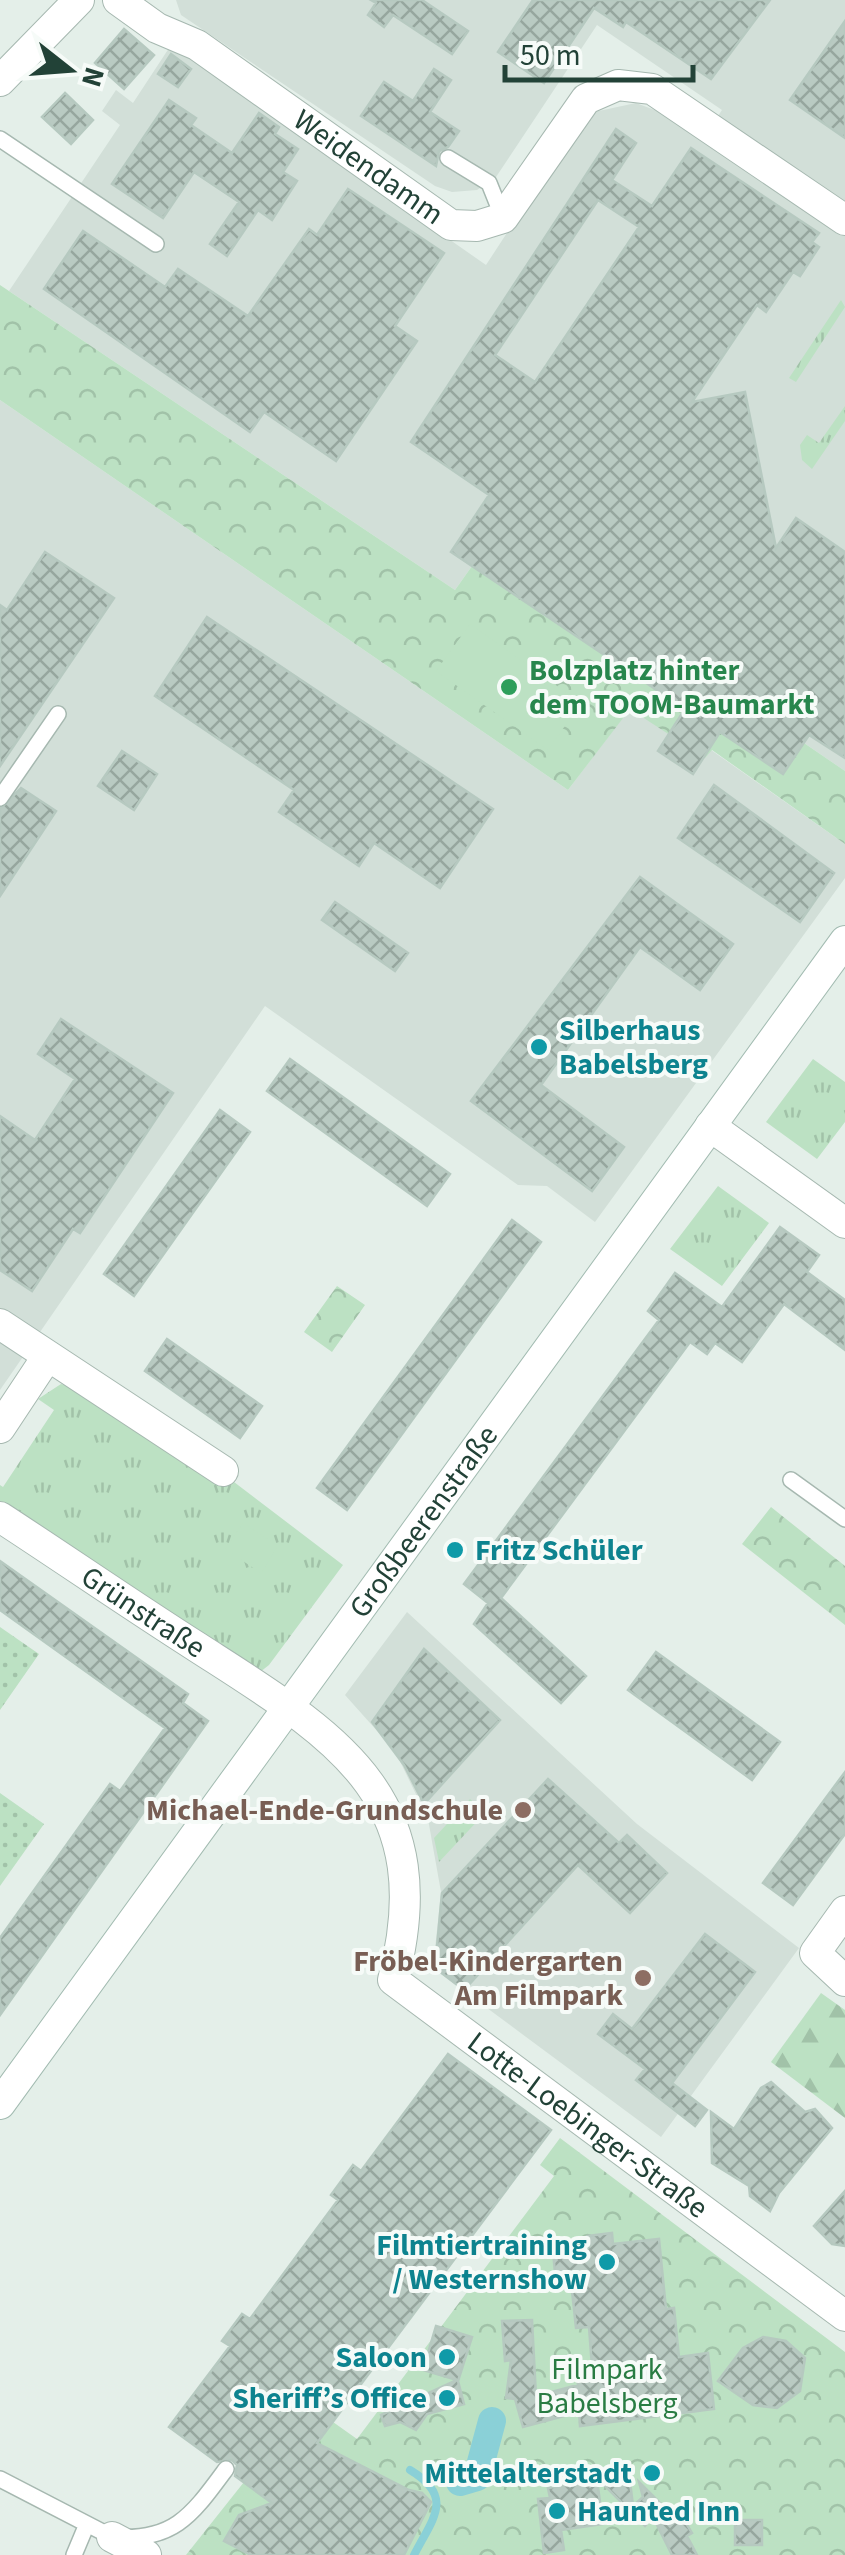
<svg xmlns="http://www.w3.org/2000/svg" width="845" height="2555" viewBox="0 0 845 2555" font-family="'Source Sans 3',sans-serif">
  <defs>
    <pattern id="grass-tufts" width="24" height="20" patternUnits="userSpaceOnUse" patternTransform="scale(2.5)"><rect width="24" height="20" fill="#bce1c3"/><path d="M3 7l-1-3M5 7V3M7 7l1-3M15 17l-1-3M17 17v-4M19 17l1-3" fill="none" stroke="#a1c2a8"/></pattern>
    <pattern id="forest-firs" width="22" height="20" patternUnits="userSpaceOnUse" patternTransform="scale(2.5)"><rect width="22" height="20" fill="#bce1c3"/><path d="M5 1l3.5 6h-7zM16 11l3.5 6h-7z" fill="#a1c2a8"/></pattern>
    <pattern id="park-crowns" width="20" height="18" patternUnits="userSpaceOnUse" patternTransform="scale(2.5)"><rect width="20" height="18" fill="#bce1c3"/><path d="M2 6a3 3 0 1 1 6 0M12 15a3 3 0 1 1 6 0" fill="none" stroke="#a1c2a8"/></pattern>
    <pattern id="garden-dots" width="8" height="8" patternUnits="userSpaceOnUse" patternTransform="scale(2.5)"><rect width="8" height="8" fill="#bce1c3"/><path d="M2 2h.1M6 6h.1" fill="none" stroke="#a1c2a8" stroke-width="1.8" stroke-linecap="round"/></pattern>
    <pattern id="building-cross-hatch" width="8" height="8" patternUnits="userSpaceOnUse" patternTransform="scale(2.5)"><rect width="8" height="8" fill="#b9cac2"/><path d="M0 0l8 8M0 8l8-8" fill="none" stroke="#96a69e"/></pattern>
  </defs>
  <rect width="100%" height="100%" fill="#e4efe9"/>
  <path fill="#d2dfd8" d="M176 0H845V771L804 743 783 774 472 566 455 590 9 291 120 125 102 111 116 90 133 103 171 45 486 265 575 129 594 112 636 103 660 112 702 140 722 110 597 25 496 177 477 190 452 192 435 186 181 15Z
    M0 400 568 790 630 708 705 757 711 750 845 844V878L595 1222 547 1186 518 1185 265 1006 0 1390Z
    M407 1612 637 1824 799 1948 661 2137 433 1968 441 1892 428 1819 395 1751 345 1695Z"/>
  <path fill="url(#grass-tufts)" d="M841 300 845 307 796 382 789 378Z
    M845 406V421L812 469 802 460 800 445 807 435 819 443Z
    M813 1059 845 1082V1122L817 1159 766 1122Z
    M718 1186 769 1223 722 1286 670 1249Z
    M61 1384 89 1392 234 1482 343 1565 269 1665 255 1676 0 1501V1485L3 1487 54 1410 38 1399Z
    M470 1799 485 1813 439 1862 434 1838Z"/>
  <path fill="url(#forest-firs)" d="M821 1993 845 2010V2118L771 2062Z"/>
  <path fill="url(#park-crowns)" d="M0 285 455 590 472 566 782 774 804 743 845 771V844L712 750 705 758 630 709 568 790 0 400Z
    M337 1286 365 1305 332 1352 304 1332Z
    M771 1507 845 1566V1625L742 1544Z
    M560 2138 845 2352V2555H186L244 2482 272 2503 333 2422 357 2439 554 2176 540 2165Z"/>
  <path fill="url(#garden-dots)" d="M0 1627 39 1654 0 1710Z
    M0 1793 44 1824 0 1886Z"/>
  <path fill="#bce1c3" d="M470 624 581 703 548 750 436 671Z
    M243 1523 278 1546 261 1573 225 1549Z"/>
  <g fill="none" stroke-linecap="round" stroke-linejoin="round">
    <path stroke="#8ad0d7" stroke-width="8" d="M410 2470C455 2497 433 2518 414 2555"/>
    <path stroke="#8ad0d7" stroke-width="28" d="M460 2482 477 2477 492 2421"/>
  </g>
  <path fill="url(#building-cross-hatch)" stroke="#b6c9c0" stroke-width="2.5" fill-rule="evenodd" d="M371 0H422L468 31 452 54 393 15 384 27 368 15 376 3Z
    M533 0H770L711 79 626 22 623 27 594 8 544 83 498 52Z
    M845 21V138L790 100Z
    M124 29 154 55 124 89 95 63Z
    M171 54 191 69 178 87 158 74Z
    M434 69 451 80 430 112 459 131 448 147 439 151 436 166 361 116 384 82 413 101Z
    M65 93 93 120 71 144 42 117Z
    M169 100 196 118 191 125 232 153 259 113 279 127 275 134 298 149 283 172 297 181 272 220 258 210 227 256 210 244 239 202 194 172 163 218 112 184Z
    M616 129 636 143 612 180 652 206 691 148 819 233 812 242 819 247 800 276 793 272 766 312 757 305 692 402 745 392 776 548 796 518 845 552V758L809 735 783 774 720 732 693 774 658 751 685 709 451 552 489 495 411 442ZM598 200 639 227 535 382 495 355Z
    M348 189 444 253 395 326 417 341 336 461 264 412 250 432 44 289 83 231 165 287 178 269 248 316 309 229 317 235Z
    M45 552 114 598 0 766V605L7 610Z
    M207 617 493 809 440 888 374 843 359 866 279 812 294 790 155 696Z
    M122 751 157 774 134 810 98 786Z
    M714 785 834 873 800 922 678 838Z
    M21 788 56 811 0 896V809Z
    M640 877 733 944 700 990 640 947 541 1085 624 1147 592 1191 471 1101Z
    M335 902 408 953 395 971 322 920Z
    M61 1019 173 1093 80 1233 73 1229 32 1291 0 1270V1116L35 1140 75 1079 38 1054Z
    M290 1059 450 1174 427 1206 267 1091Z
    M220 1110 250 1132 134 1296 104 1274Z
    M512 1220 541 1242 347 1510 317 1488Z
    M780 1227 819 1255 807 1272 845 1300V1350L784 1304 742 1362 715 1343 707 1354 690 1342 501 1598 586 1676 561 1703 474 1624 488 1603 464 1584 659 1320 648 1311 675 1273 722 1307Z
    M167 1339 262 1406 240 1438 145 1371Z
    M0 1561 188 1694 183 1703 208 1721 0 2015V1938L110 1784 120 1791 165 1728 0 1610Z
    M424 1649 500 1720 424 1804 404 1765 372 1722Z
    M656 1652 780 1742 752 1780 628 1690Z
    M845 1772V1834L793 1905 763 1883Z
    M548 1779 619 1843 627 1835 667 1873 630 1913 578 1865 464 1990 435 1968 442 1893Z
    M705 1934 755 1972 672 2083 707 2110 695 2126 636 2080 645 2069 598 2034 613 2014 632 2029Z
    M448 2054 551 2130 317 2443 409 2490 422 2493 431 2502 404 2555H251L224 2541 239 2515 272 2503 235 2476 237 2465 232 2460 217 2462 169 2427 230 2346 222 2341 242 2314 250 2319 338 2200 331 2195 353 2165 361 2171Z
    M771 2082 805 2112 815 2109 832 2128 779 2193 770 2211 750 2196 749 2186 712 2163 711 2112 734 2129 761 2088Z
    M845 2191V2246L832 2244 814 2226Z
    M612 2233 613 2244 659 2239 666 2309 674 2308 679 2357 708 2353 714 2409 580 2426 579 2412 523 2427 515 2399 506 2398 511 2360 505 2361 502 2321 532 2320 536 2396 578 2385 576 2369 592 2367 589 2327 576 2328 571 2282 556 2284 553 2251 588 2248 587 2236Z
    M436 2326 472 2337 458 2381 464 2404 427 2414 416 2430 400 2422 385 2426 381 2415 457 2380 423 2370Z
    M763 2337 786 2341 805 2358 800 2391 777 2408 753 2405 718 2381 743 2348Z
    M629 2473 633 2506 643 2497 639 2482 670 2513 677 2508 692 2533 687 2536 697 2555H672L653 2517 645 2526 596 2477Z
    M597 2480 603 2524 561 2530 564 2550 544 2553 538 2499 550 2498 548 2488Z
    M735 2520H762V2545H735Z"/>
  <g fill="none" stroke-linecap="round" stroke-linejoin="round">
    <g stroke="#a6b8b0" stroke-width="18">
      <path id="lane" d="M0 139 156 244
        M448 158 489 183 503 218
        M0 798 58 714
        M791 1480 845 1519
        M0 2479 112 2537C174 2542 192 2515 226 2469
        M74 2555 87 2524"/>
    </g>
    <g stroke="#a6b8b0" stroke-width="32">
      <g id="street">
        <path id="s1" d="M118 0 157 28 197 45 451 225 477 226 503 218 586 99 618 85 652 89 845 220"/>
        <path d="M0 81 79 0"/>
        <path d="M710 1126 845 1223"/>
        <path d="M0 1324 223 1471"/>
        <path d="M0 1428 47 1357"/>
        <path id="s2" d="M0 1517C66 1560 131 1605 197 1647 332 1734 442 1794 393 1980L845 2316"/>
        <path d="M845 1911 815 1953 845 1981"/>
        <path d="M112 2537 146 2555"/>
      </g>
    </g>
    <g stroke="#a2bbb1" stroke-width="32">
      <g id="secondary">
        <path id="s3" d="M0 2104 845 941"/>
      </g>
    </g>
    <use href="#lane" stroke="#fff" stroke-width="15"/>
    <use href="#street" stroke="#fff" stroke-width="30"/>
    <use href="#secondary" stroke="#fff" stroke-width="30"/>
  </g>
  <circle fill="#2e9e5b" stroke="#f6fbf8" stroke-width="4" cx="509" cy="687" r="10"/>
  <g fill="#0f9aa8" stroke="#f6fbf8" stroke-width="4">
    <circle cx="539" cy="1047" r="10"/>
    <circle cx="455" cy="1550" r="10"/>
    <circle cx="607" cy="2262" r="10"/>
    <circle cx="447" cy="2357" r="10"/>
    <circle cx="447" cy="2398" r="10"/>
    <circle cx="652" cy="2473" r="10"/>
    <circle cx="557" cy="2511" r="10"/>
  </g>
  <g fill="#8d6e63" stroke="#f6fbf8" stroke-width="4">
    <circle cx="523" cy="1810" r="10"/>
    <circle cx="643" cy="1978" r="10"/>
  </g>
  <g text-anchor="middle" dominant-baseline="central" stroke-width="8" stroke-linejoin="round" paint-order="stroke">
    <g font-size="30" fill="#224237" stroke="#f6fbf8">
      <text stroke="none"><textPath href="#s1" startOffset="302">Weidendamm</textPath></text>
      <text stroke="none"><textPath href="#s3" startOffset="720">Großbeerenstraße</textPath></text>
      <text stroke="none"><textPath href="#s2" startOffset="172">Grünstraße</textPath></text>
      <text stroke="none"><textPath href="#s2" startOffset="905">Lotte-Loebinger-Straße</textPath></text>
    </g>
    <g font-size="30" font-weight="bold" fill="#27864d" stroke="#f6fbf8" text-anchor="start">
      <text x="529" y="670">Bolzplatz hinter<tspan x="529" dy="34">dem TOOM-Baumarkt</tspan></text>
    </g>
    <g font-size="30" font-weight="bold" fill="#0d838f" stroke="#f6fbf8" text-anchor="end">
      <text x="559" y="1030" text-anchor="start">Silberhaus<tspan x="559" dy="34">Babelsberg</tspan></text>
      <text x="475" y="1550" text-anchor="start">Fritz Schüler</text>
      <text x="587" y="2245">Filmtiertraining<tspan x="587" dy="34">/ Westernshow</tspan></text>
      <text x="427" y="2357">Saloon</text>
      <text x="427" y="2398">Sheriff’s Office</text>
      <text x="632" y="2473">Mittelalterstadt</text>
      <text x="577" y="2511" text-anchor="start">Haunted Inn</text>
    </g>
    <g font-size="30" font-weight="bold" fill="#785e54" stroke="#f6fbf8" text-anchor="end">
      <text x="503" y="1810">Michael-Ende-Grundschule</text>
      <text x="623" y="1961">Fröbel-Kindergarten<tspan x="623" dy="34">Am Filmpark</tspan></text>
    </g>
    <g font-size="30" fill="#297c43" stroke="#f6fbf8">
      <text x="607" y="2369">Filmpark<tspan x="607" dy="34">Babelsberg</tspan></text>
    </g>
  </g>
  <g transform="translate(70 70) rotate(107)" stroke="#f6fbf8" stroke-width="8" paint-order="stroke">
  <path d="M0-8L18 38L0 25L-18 38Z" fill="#224237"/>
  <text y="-15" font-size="28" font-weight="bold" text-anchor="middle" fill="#224237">N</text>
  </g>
  <path d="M505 65v15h188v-15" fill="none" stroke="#224237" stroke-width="5"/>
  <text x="520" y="65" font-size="30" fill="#224237" stroke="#f6fbf8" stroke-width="8" paint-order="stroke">50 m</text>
</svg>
